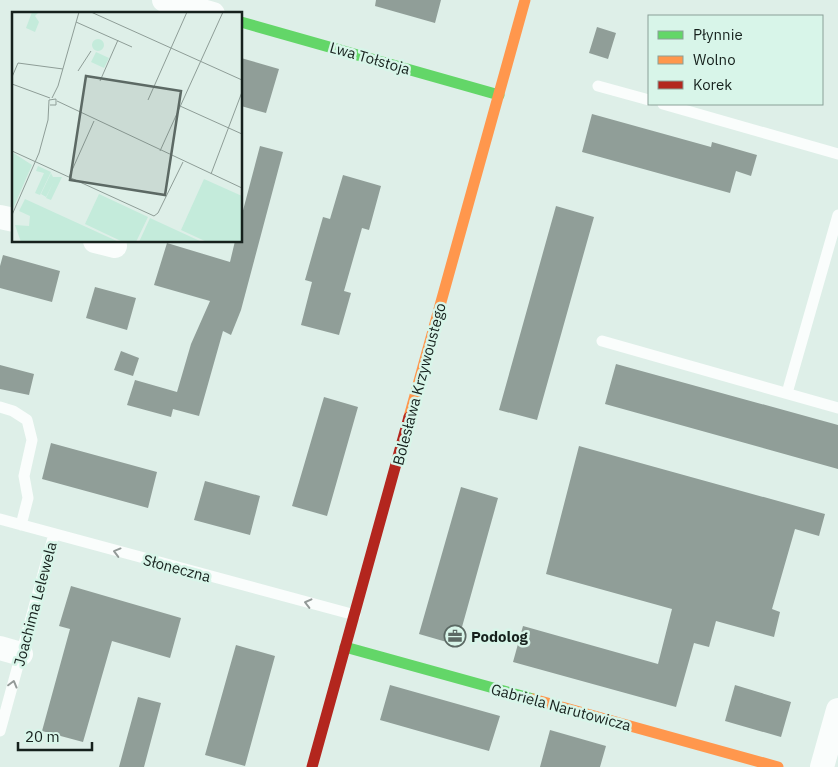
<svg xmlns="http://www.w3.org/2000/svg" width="838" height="767" viewBox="0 0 838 767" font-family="'IBM Plex Sans',sans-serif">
  <rect width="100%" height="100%" fill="#deefe8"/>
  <path fill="#909e98" d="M376 0H441L435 23 375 6Z
    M597 27 616 33 608 59 589 53Z
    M241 58 279 69 266 113 241 106Z
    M592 114 711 147 712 142 757 155 751 176 736 171 730 193 582 152Z
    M260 146 283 152 241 310 231 335 223 331 199 416 173 409 171 417 127 405 135 380 177 392 191 344 210 301 154 285 167 243 230 262 235 241H241V218Z
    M343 175 381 186 369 230 362 228 344 291 351 293 339 335 301 325 312 282 305 280 323 217 330 219Z
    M556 206 594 217 537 420 499 410Z
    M3 255 60 271 52 302 0 288V266Z
    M95 287 136 298 127 330 86 318Z
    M121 351 139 358 133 376 114 370Z
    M616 364 838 425V469L605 404Z
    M0 365 34 374 29 395 0 389Z
    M324 397 358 407 327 516 292 506Z
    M51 443 157 472 148 508 42 479Z
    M579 446 825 514 819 536 795 529 772 609 780 612 774 637 716 621 709 647 694 643 676 707 513 662 523 626 658 664 672 609 546 574Z
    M205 481 260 496 250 535 194 520Z
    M461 487 498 498 457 645 419 634Z
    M71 586 181 618 170 658 112 641 83 742 42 731 70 629 59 626Z
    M236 645 275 656 245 766 205 755Z
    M390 685 500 716 489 751 380 720Z
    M735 685 791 702 781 737 725 721Z
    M138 697 161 703 144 767H119Z
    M550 730 606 746 600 767H540Z"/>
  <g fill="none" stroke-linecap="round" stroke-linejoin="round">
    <path stroke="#fafdfc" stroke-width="11" d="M598 86 649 100
      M663 104 838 154
      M602 341 838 408
      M787 393 838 215
      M0 407 13 411 27 420 32 440 24 476 28 498 21 525
      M0 519 355 615
      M0 731 54 534"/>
    <path stroke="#fafdfc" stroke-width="24" d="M164 0 213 14
      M0 217 14 220
      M95 241 115 246
      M0 648 21 654
      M822 767 838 710"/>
    <path stroke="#63d668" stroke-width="11" d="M241 22 499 95
      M345 647 533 699"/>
    <path stroke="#ff974d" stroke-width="11" d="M409 417 525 0
      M533 699 778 767"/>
    <path stroke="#b3261e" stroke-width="11" d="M312 767 409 417"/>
  </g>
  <defs><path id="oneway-chevron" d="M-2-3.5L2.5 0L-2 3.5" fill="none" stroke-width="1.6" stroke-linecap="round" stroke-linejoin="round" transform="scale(1.25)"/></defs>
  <g stroke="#939a98">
    <use href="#oneway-chevron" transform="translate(117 552) rotate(-165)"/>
    <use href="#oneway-chevron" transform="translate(308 603) rotate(-166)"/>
    <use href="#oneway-chevron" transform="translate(13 684) rotate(-75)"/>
  </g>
  <defs>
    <g id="office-ring" transform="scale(1.125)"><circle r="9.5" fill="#d8f5e9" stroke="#5c6964" stroke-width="1.5"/><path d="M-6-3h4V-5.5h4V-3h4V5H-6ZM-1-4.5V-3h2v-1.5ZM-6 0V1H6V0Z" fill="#5c6964"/></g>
  </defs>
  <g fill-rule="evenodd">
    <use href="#office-ring" x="455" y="636"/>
  </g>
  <g text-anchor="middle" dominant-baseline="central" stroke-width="5" stroke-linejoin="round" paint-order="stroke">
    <g font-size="15" fill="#16211d" stroke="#d8f5e9">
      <text transform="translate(370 58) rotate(16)">Lwa Tołstoja</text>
      <text transform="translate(419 384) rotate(-75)">Bolesława Krzywoustego</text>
      <text transform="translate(177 568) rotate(15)">Słoneczna</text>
      <text transform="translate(35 604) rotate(-75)">Joachima Lelewela</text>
      <text transform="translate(561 707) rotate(15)">Gabriela Narutowicza</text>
    </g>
    <g font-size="15" font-weight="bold" fill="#16211d" stroke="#d8f5e9" text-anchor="start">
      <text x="471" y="636">Podolog</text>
    </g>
  </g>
  <g transform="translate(12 12)">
    <rect width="230" height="230" fill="#deefe8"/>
    <path d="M20 0H27L23 4 27 10 23 20 14 16ZM80 33a6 6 0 1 1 12 0a6 6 0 1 1-12 0ZM84 40 97 46 92 56 79 50ZM0 140 20 153 0 199ZM26 154 39 160 28 183 23 181 32 161 24 159ZM39 161 41 165H50L39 188 34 186 41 171 34 185 29 182ZM192 167 230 184V230H195L169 218ZM87 182 136 205 124 230H111L73 212ZM13 187 107 230H9L3 213 17 214 18 204 7 199ZM138 206 190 230H127Z" fill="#c4ebdb"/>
    <path fill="none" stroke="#8e9d97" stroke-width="1" d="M79 0 230 68M64 10 120 35M66 59 79 39M0 65 6 51 51 57M88 69 106 28M0 72 38 86M40 86 46 74 67 0M136 88 175 0M45 89 230 176M168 94 230 122M0 139 142 204 146 201 171 150M148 139 211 0M199 162 230 80M57 165 82 109M0 203 27 141 36 108 37 88 44 87V93H38"/>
    <path fill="#5c6964" fill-opacity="0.15" stroke="#5c6964" stroke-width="2.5" d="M74 64 169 79 153 183 58 168Z"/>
    <rect width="230" height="230" fill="none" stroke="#16211d" stroke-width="2.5"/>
  </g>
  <rect x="648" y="15" width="175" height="90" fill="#d8f5e9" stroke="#8aa097"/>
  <rect x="658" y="31" width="25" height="8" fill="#63d668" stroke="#8aa097"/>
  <text x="693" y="40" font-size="15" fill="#16211d">Płynnie</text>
  <rect x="658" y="56" width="25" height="8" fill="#ff974d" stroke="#8aa097"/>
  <text x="693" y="65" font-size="15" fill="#16211d">Wolno</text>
  <rect x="658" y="81" width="25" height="8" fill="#b3261e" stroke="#8aa097"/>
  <text x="693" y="90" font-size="15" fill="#16211d">Korek</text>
  <path d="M18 742v8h74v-8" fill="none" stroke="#16211d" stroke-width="2.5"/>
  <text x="25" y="742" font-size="15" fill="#16211d" stroke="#d8f5e9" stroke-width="4" paint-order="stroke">20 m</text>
</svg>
